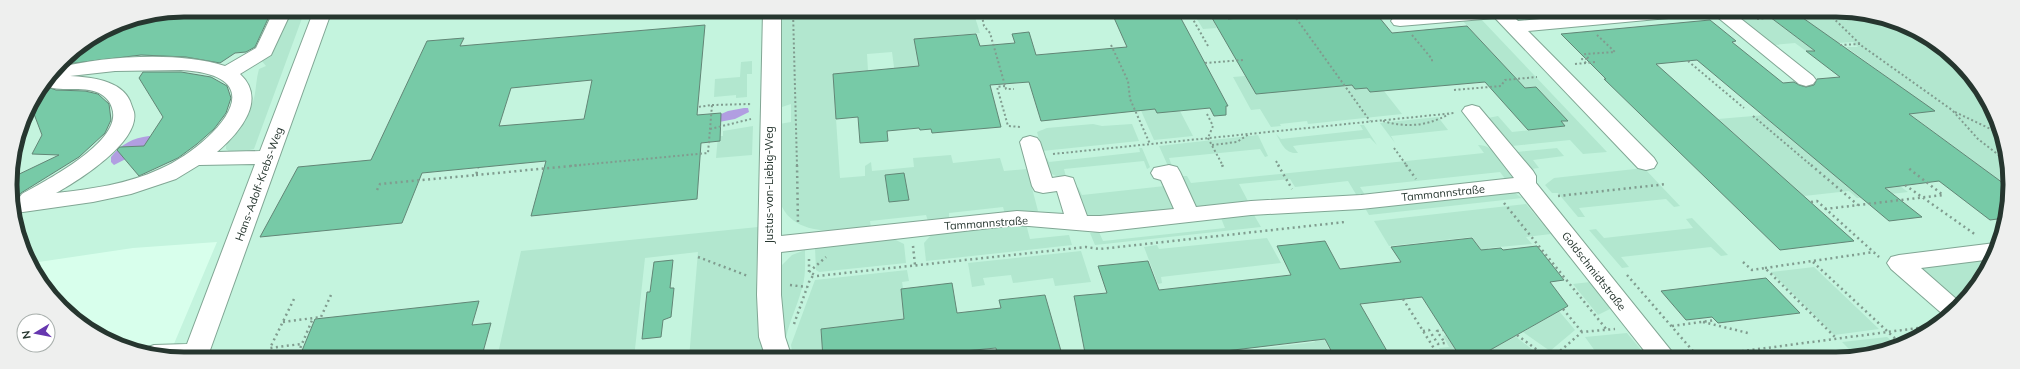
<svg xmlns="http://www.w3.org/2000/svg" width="2020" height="369" viewBox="0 0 2020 369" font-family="Mulish,sans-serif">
  <rect width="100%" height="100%" fill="#d8ffec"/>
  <path fill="#c4f4de" d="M185 10 1858 11 1923 33 1974 78 2004 139 2009 207 1992 261 1959 308 1912 341 1847 359 168 358 217 242 133 248 32 263 19 241 10 173 23 118 61 61Z"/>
  <path fill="#b2e7cf" d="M287 10H305L254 149C244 151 234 156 226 149 226 134 243 122 250 109 257 96 255 82 259 69L266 66 260 59Z
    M787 11H973L980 33 914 39 923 88 897 90 892 52 867 54 868 71 833 74 840 178 865 176V166L871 162 872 171 914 167 913 158 951 155 953 163 1000 158 1004 171 1027 169 1038 211 1005 214 1003 207 949 213V218L928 221 926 215 870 221 871 228C840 232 790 238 779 199V124L791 122V104L779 108 778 14Z
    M1208 11 1217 28 1203 29 1195 16 1161 19 1160 12Z
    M1504 11H1659L1515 22Z
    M1730 11H1762L1815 51H1806L1795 43 1774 45Z
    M1793 11H1858L1923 33 1974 78 2004 139 2007 186 1910 114 1934 111 1846 47H1858L1853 42 1837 43Z
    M1480 18 1607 152 1583 154 1570 140 1512 146 1488 118 1498 116 1512 132 1565 126 1561 121H1567L1525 88 1462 20Z
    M1342 54 1370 92 1384 91 1402 114 1308 124 1307 121 1280 124 1281 126 1271 127 1260 109 1251 110 1233 77 1245 76 1256 94Z
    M752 61V74H747V97L736 98V95L714 97 715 79 740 77 741 62Z
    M1135 97 1180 111 1193 136 1154 140Z
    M1765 115 1900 186 1908 192 1857 198 1849 191 1804 196 1718 119Z
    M1438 117 1448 130 1391 136 1395 143 1380 123Z
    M1093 124 1102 126 1132 124 1139 141 1042 151 1037 132 1047 128Z
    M1360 125H1364L1377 145 1370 138 1300 145 1293 146 1298 153C1285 154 1282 144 1276 134L1281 139 1363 130Z
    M753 126 752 155 716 158 718 136H723V131Z
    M1258 135 1268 156 1265 157 1260 149 1169 158 1172 166H1168L1159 146Z
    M1478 145C1495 145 1505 164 1515 176L1514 179 1506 180 1500 172 1360 187 1365 195 1357 196 1348 181 1295 187 1290 179 1239 184 1249 203 1196 209 1181 176H1187L1191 183 1484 153Z
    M1139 148H1142L1150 167 1149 168 1147 169 1144 161 1064 169 1066 177 1060 178 1050 173 1045 158H1047L1049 162 1140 152Z
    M1557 148 1564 156 1533 160 1539 168 1531 169 1517 152Z
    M1644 168 1680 206 1674 207 1666 199 1579 208 1585 217H1578L1558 193H1552L1545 185 1554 178Z
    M1165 186 1175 211 1086 218 1076 189 1078 187 1082 195Z
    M1507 192 1515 193 1522 198 1369 215 1365 208Z
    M1526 204 1551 234 1526 237 1532 244 1488 248 1489 251 1483 252 1472 237 1389 246 1374 221Z
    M1254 215 1261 227 1095 245 1090 233 1099 232 1103 241 1113 240 1225 228 1221 218Z
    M1692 218 1728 255 1721 256 1711 247 1621 257 1629 267 1622 268 1589 230 1596 229 1604 238 1693 228 1686 219Z
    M1026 224 1030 239 1069 235 1072 245 926 261 924 243 931 235Z
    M758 227 756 279 765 358H689L698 252 645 258 634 358H497L521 251Z
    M1267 238 1281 263 1161 277 1162 283 1158 284 1144 247 1157 245 1159 249Z
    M894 239 904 244 906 263 819 272 816 270 815 248 833 244Z
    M805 250C805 263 806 276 802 288 797 308 787 325 785 345L783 346 781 266 792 255Z
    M1081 251 1091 282 1055 286 1053 278 1013 283 1011 275 983 278 985 285 972 287 968 263Z
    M1993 257 1959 307 1918 271V267Z
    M1814 267 1879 329 1834 335 1771 272Z
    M907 270 909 281 902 282 903 288 901 289 905 328 893 320 822 329 823 358H793L791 345 815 280Z
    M1590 282 1612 308 1598 315 1573 284Z
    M1307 307 1334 358H1220L1218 354 1315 342 1298 309Z
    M1559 311 1575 330 1550 351 1523 332Z
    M1627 333 1648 358H1600L1585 337Z
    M1446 335 1461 358H1445L1439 348 1449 347 1443 336Z
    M1515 336 1543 358H1476Z
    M1887 337 1897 345 1856 356 1842 342Z"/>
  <path fill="#b19ee1" d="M744 108H748L749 112 735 119 719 122V115L728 111Z
    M149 136 154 138 149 147 114 165 111 162V157C121 144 133 138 149 136Z"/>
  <path fill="#77caa7" stroke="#628676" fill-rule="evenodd" d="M184 10H272L255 47 246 52 235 53 220 63 186 57 141 55 59 65 61 61 118 23Z
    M1111 11H1177L1228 106H1226V115L1214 116 1210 108 1157 113 1155 109 1041 121 1029 82 990 85 1001 127 932 133 931 129 920 130 919 128 887 131 888 141 860 143 858 117 836 119 833 74 919 66 914 39 976 34 980 46 1015 43 1012 34 1029 32 1036 55 1127 47Z
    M1208 11H1228V19L1317 11H1374L1392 33 1467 26 1525 88 1536 87 1568 121H1561L1565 126 1528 130 1485 82 1370 92 1367 88 1355 89 1352 85 1256 94Z
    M1762 11H1793L1935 111 1909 114 2007 186 2009 207 2005 218 1990 220 1939 181 1885 188 1922 217 1889 221 1697 60 1656 64 1854 241 1780 250 1604 79H1606L1561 34 1710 20 1736 41 1732 42 1783 83 1794 82 1799 85 1806 87 1814 85 1817 79 1840 77 1806 51H1815Z
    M705 25 697 115 721 113 720 141 701 143 697 199 531 216 546 161 422 173 402 223 260 237 298 167 371 160 427 41 464 38 460 46ZM592 80 584 119 499 126 511 88Z
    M143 72H181L211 77 227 86 231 98 226 113 214 129 197 144 178 158 139 176 117 150 120 147 144 146 163 117 139 78Z
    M44 86 56 90 85 91 98 94 109 104 111 120 105 133 79 157 21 193 18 197 14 198 11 178 59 155 32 154 42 135 31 106Z
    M904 173 909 200 889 202 885 175Z
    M1472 238 1481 250 1501 248 1503 250 1537 246 1564 280 1550 282 1568 306 1476 358H1461L1422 297 1360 304 1391 358H1335L1325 339 1217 352 1219 358H1086L1074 296 1107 293 1098 266 1148 261 1159 290 1291 275 1277 246 1325 241 1340 269 1401 262 1391 247Z
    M673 260 670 288H674L671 317 663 320 661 337 642 339 647 292H650L654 262Z
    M1766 278 1800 313 1718 323 1712 317 1686 320 1661 291Z
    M952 283 957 313 1001 308 999 300 1045 295 1063 358H998L996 348 964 351 965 358H823L821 329 904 319 901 289Z
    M479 301 472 325 491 323 483 352 464 354 463 358H299L315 319Z"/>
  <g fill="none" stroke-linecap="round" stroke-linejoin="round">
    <g stroke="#81a694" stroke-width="2">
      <path id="minor" d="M274 10H292L271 55 240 74C268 100 239 133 217 152L260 151 314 10H332L209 353 210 358H162L143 352 145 348 154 345 187 344 255 164 199 165 176 179 131 194 93 202 16 213 14 199 19 198 22 194C45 181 124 141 112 108 110 101 106 97 99 93 83 85 57 93 45 85L57 68C103 56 179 51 225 66L256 48ZM181 70C284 76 208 148 160 169 128 184 91 189 56 193 78 181 140 142 134 112 133 109 131 104 130 101 121 80 90 77 70 76L115 71Z
        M763 11H781V236L1017 211 1064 214 1057 191 1043 193 1035 191 1032 186 1020 142 1023 138 1030 136 1037 138 1040 142 1052 178 1065 176 1073 178 1087 216H1100L1174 209 1161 180 1154 178 1151 173 1154 168 1169 165 1177 167 1180 172 1196 207 1251 201 1361 195 1514 178 1462 111 1465 107 1472 105 1479 107 1533 171 1536 176V183L1677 358H1650L1519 192 1361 209 1251 215 1100 232 1017 225 781 252V295L785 337 792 358H766L759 337 757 295Z
        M1450 11H1508L1518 21 1628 11H1699L1696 15 1690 16 1528 31 1654 158 1657 163 1654 168 1646 170 1638 168 1495 18 1400 26 1394 25 1391 21 1394 17 1400 16Z
        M1710 11H1731L1813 76 1816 80 1813 84 1806 86 1799 84Z
        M1995 243 1997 244 1993 259 1921 268 1962 304 1946 317 1891 269 1887 263 1891 257 1899 255Z"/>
    </g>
    <path stroke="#809c8f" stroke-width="2" stroke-dasharray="2 2.5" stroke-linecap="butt" d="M793 11 797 166
      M981 11 984 26 990 33 1006 89H1014
      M1291 11 1370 121
      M1826 11 1862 46 1952 110 1978 139 2005 160
      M1757 19 1773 17
      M1412 35 1432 59V63
      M1111 45 1128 81 1130 99 1150 144
      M1840 45 1860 44
      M1208 46 1190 14 1214 12
      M1688 61 1744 108
      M1205 63 1243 60
      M1586 63 1582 59H1589L1585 54 1615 52 1597 35
      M1575 64 1596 62
      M1005 86 997 87 1008 126 1021 127
      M1454 90 1501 86 1505 80 1537 77
      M712 105 749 104 751 106
      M1955 112 2001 134
      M1207 114 1213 126 1208 138
      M1753 116 1812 166
      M1383 121C1406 128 1428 126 1449 114
      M710 129 751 119
      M1208 138 1223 166
      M1212 145 1237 142 1249 134
      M1394 148 1407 166
      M1053 154 1454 113
      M1276 161 1279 166
      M570 166 708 153 712 105 698 107"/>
    <path stroke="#809c8f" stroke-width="2.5" stroke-dasharray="2 3.5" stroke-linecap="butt" d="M797 165 798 224
      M1222 165 1223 167
      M1278 165 1292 189
      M1406 165 1416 179
      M1811 165 1858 205
      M476 175 581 165
      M1905 185 1976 235
      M377 190 380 184 476 175 478 168
      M1558 196 1667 184
      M1811 202 1817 201 1879 257
      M1504 203 1607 330
      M1825 209 1943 195 1907 167
      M913 246 915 265
      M698 257 748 276
      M809 259V272L817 276 1086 247 1100 249 1345 222
      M1743 262 1752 270 1765 268 1837 339
      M1813 262 1901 344
      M1765 268 1874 252
      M809 272 826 257
      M1627 275 1699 358
      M790 285 807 287
      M294 299 270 348 301 344
      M1403 299 1440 358
      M1563 309 1582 332
      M283 322 321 317 331 295
      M1703 322 1748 333
      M794 324 809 282 814 274
      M1672 326 1715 320
      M1423 331 1429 330 1438 344 1445 343 1437 331 1443 330
      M1517 335 1548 358
      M1698 357 1933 326
      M296 358 313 318
      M1552 358 1582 332 1615 329"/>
    <use href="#minor" fill="#fff" fill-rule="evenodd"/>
  </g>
  <g text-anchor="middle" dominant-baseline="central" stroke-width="3.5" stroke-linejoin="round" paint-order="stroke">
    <g font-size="11" fill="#26362f" stroke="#fff">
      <text transform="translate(259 184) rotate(-70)">Hans-Adolf-Krebs-Weg</text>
      <text transform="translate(769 185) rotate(-90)">Justus-von-Liebig-Weg</text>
      <text transform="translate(1443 193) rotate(-6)">Tammannstraße</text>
      <text transform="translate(986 223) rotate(-4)">Tammannstraße</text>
      <text transform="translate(1594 271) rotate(52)">Goldschmidtstraße</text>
    </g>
  </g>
  <path d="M0 0H2020V369H0ZM184 17H1836A167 167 0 0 1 2003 184V185A167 167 0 0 1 1836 352H184A167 167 0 0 1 17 185V184A167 167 0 0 1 184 17Z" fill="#eeefee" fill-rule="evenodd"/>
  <path fill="none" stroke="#26362f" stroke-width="5" d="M184 17H1836A167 167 0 0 1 2003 184V185A167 167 0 0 1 1836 352H184A167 167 0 0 1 17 185V184A167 167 0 0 1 184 17Z"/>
  <g transform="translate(36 333) rotate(260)"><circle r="19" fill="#ffffff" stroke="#a8afac"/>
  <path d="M0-3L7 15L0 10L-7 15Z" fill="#6637af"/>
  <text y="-6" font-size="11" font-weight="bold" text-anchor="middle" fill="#26362f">N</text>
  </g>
</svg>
